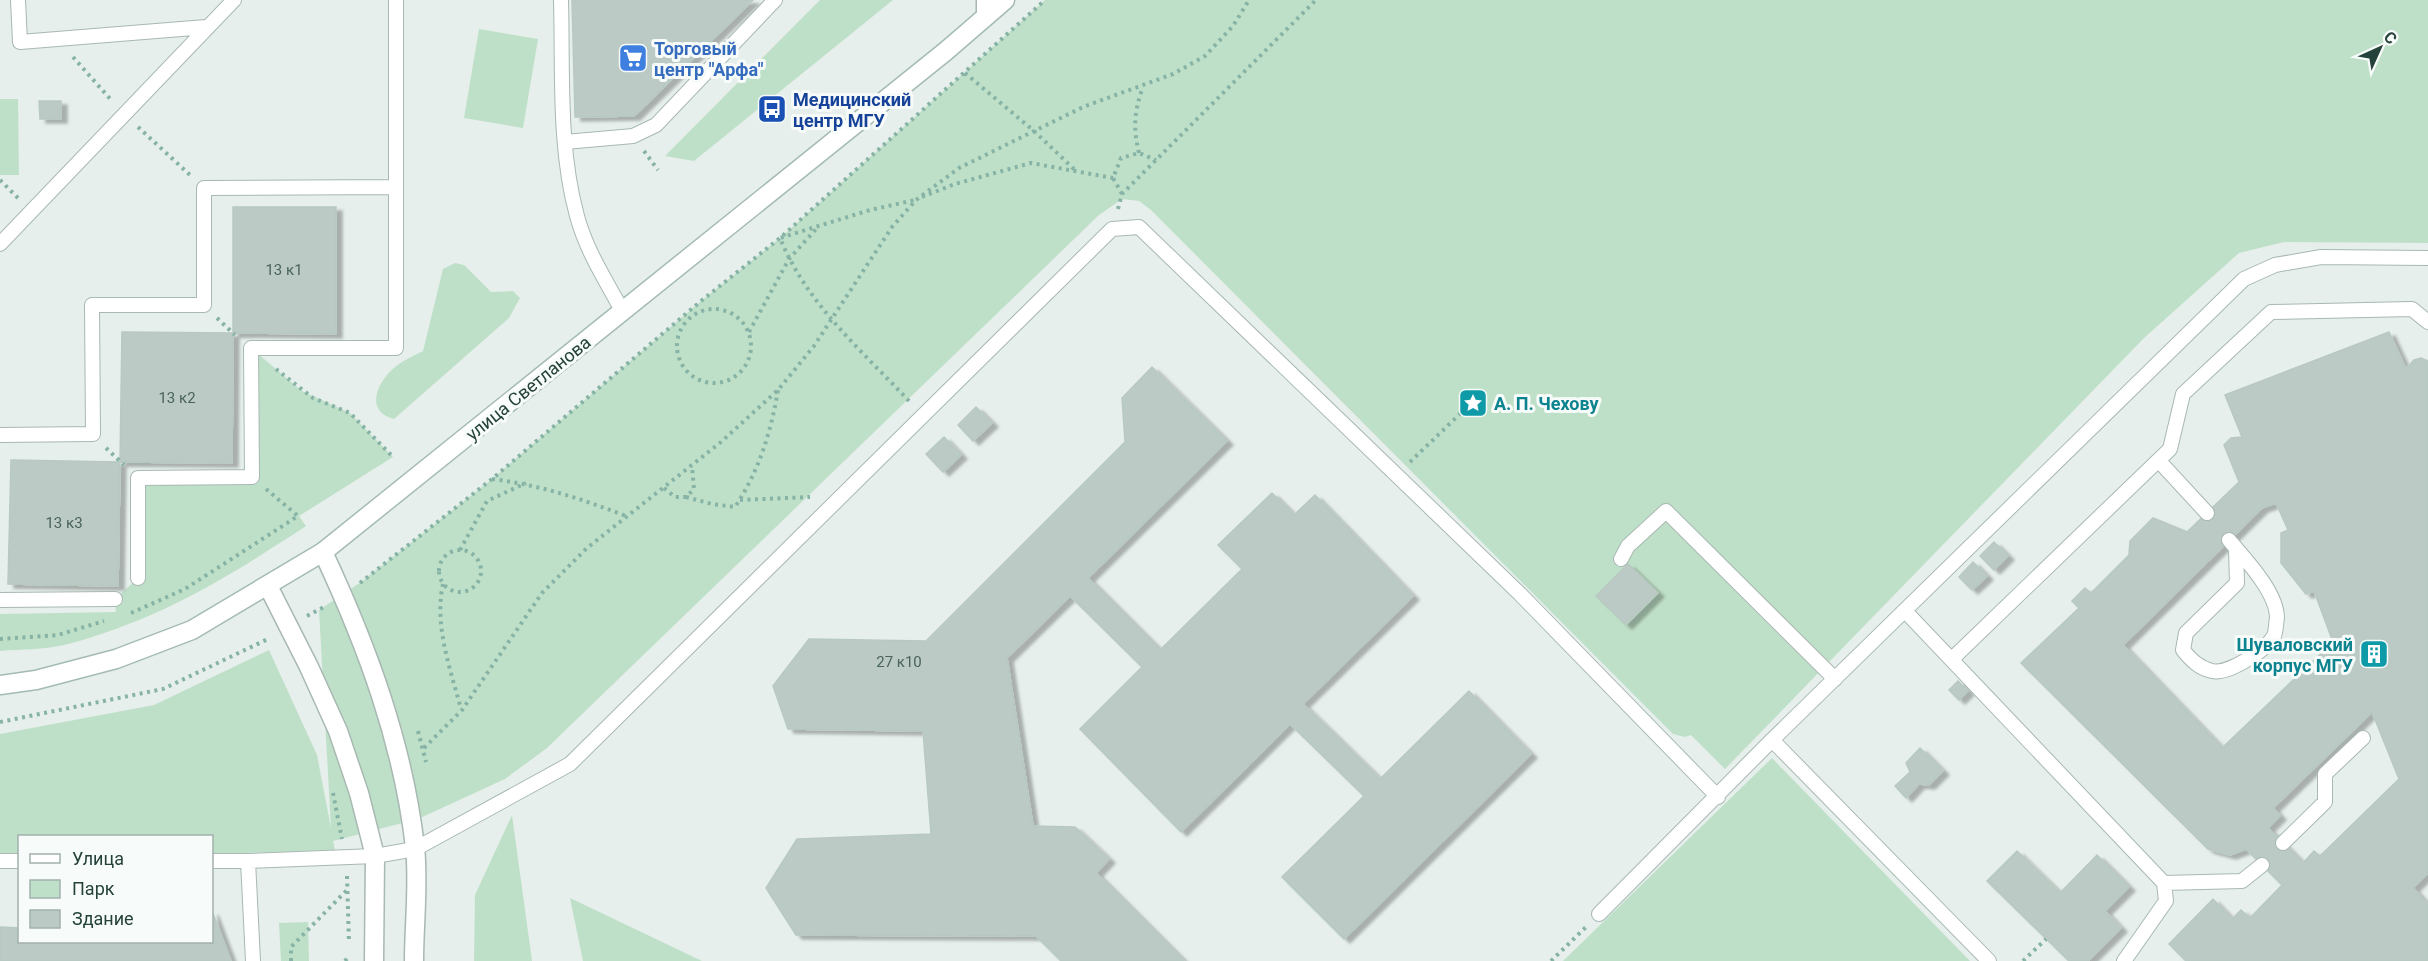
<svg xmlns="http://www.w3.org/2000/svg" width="2428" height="961" viewBox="0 0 2428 961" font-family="Roboto,sans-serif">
  <defs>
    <filter id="shadow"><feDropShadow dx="6" dy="4" stdDeviation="1.5" flood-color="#0004"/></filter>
  </defs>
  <rect width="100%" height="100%" fill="#e6efeb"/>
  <path fill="#bfe0c8" d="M820 0H893L694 161 665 156Z
    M1045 0H2428V243L2284 242 2239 253 2144 338 1725 769 1691 735 1685 737 1673 734 1151 210 1139 201 1122 199 1099 215 547 748 505 779 418 819 333 841 335 850 212 854V836H20L19 853H0V734L154 705 269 650 317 755 331 828 319 610 361 582 492 479 701 301 780 238Z
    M479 29 538 39 523 128 464 118Z
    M0 99H18L19 175H0Z
    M455 263 464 265 491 292 513 291 520 298 509 318 394 419C365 412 376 383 394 368 402 361 413 356 423 351L443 269Z
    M251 348 302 391 350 413 393 457 299 516 306 526C227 578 157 621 64 645 44 650 21 649 0 651V614L116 612 115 599 138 578V478L252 477Z
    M1772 758 1970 961H1563Z
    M512 815 532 961H474L475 895Z
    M570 898 702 961H583Z
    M308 922 309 961H281L279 923Z"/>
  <path fill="#bbcac4" stroke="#b8c9c2" stroke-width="1.5" fill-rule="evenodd" filter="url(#shadow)" d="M572 0H753L634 116 575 117Z
    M39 101H61V119H40Z
    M233 207H336V334L233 333Z
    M122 332 233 333 232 463 120 462Z
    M2389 332 2406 369 2414 360 2421 358 2428 361V873L2413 888 2428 905V961H2186L2169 944 2213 899 2232 919 2241 910 2250 918 2282 885 2246 849 2230 855 2208 849 2021 663 2079 608 2072 601 2085 588 2091 593 2129 555 2130 541 2153 518 2187 532 2239 482 2224 445 2231 438 2242 437 2225 395ZM2276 503 2288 530 2281 533V563L2306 594 2314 591 2333 642 2222 748 2123 645 2262 508ZM2372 712 2399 779 2320 856 2314 851 2303 863 2268 828 2280 816 2273 808Z
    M1152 367 1227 441 1088 578 1160 650 1242 569 1218 545 1272 493 1294 515 1315 495 1413 596 1303 704 1380 779 1469 691 1531 754 1344 939 1282 877 1364 796 1290 724 1181 832 1080 729 1142 667 1070 596 1007 658 1033 826 1075 827 1109 859 1096 873 1184 961H1061L1036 936 796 935 766 888 797 839 931 834 923 731 788 729 773 686 809 639 926 641 1125 442 1122 398Z
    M976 407 992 423 973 441 958 425Z
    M944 437 961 455 943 472 926 454Z
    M11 460 120 462 118 586 8 584Z
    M1994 542 2008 556 1994 570 1980 556Z
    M1973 562 1987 576 1972 590 1959 577Z
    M1628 564 1658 593 1626 625 1596 596Z
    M1958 681 1968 691 1959 700 1949 690Z
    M1920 748 1943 771 1929 785 1919 784 1906 798 1895 786 1910 772 1906 763Z
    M2017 851 2060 893 2097 855 2129 887 2105 911 2121 928 2088 961H2069L1987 881Z
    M212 911 231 961H0V927L20 928V942H212Z"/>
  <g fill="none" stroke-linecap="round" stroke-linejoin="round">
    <g stroke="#a8b8b2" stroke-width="16">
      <path id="lane" d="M18 0 20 42 206 27
        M561 0C563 71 558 147 577 216 586 250 606 281 623 312
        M565 142 633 136 656 125 775 0
        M0 244 234 0
        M0 435 93 434 92 305H204V188L394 187
        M2159 461 2207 513
        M2229 540C2245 559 2277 592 2277 618 2276 622 2276 632 2274 636 2266 650 2228 675 2212 671 2199 668 2191 660 2183 650L2186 633 2237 583 2236 549
        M1621 559 1628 546 1666 511 1835 679
        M138 578V478L252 477 251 348H396V0
        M0 600 115 599
        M1905 611 2164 883 2166 901 2124 961
        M1952 659 2170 449 2183 394 2271 312 2412 309 2428 322
        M2283 843 2325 802V774L2363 738
        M0 861H20
        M212 861H248L253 961
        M248 861 375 856 415 849 570 764 1112 229 1139 227 1520 594 1718 797
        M2164 883 2242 881 2262 865
        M1599 914 1772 740
        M1989 961 1772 740 2244 279 2275 265 2321 257 2428 258"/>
    </g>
    <g stroke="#a8b8b2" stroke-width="21">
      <path id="street" d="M986 0V16
        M323 552C367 646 403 743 415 847 419 884 414 924 414 961
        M268 586 309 667 338 731 359 793 375 856 374 961"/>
    </g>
    <g stroke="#a4bbb3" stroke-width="21">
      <path id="secondary" d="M0 685 36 680 116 659 192 630 323 552 946 51 1005 0"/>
    </g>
    <path stroke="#86b3a5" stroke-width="4" stroke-dasharray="3 4.5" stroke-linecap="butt" d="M73 57 112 101
      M965 73 1034 131 1076 171
      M138 127 190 175
      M644 151 658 170
      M1139 153C1133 129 1134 111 1143 87
      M0 180 18 198
      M1122 194 1113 178 1121 158 1139 153 1156 160
      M922 197 955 184 1031 163 1113 178
      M1118 209 1122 194 1316 0
      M677 346a37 37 0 1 1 74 0a37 37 0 1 1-74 0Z
      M217 318 235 335
      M749 332 789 259 817 228
      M276 369 313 398 350 413 393 457
      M909 401C862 351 806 303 780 238L870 210 915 200
      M106 448 124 465
      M1410 462 1464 410
      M492 479C540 485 582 499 626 516
      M664 488 675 497H686L694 489 692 466
      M686 497 712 504 735 507C759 471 771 432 778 390
      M740 500 810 497
      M439 571a21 21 0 1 1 42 0a21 21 0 1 1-42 0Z
      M460 550 487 501 526 483
      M360 583 492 479 701 301 780 238 1045 0
      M443 584C434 625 450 668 461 709
      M131 613 185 589 298 516 266 489
      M307 616 324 607
      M0 639 58 635 104 621
      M0 722 163 689 270 638
      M418 731 426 762
      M424 748 462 710 542 593 587 548 721 442 778 390 814 346 892 227 916 200 959 168 1083 107 1173 74 1205 56 1233 26 1249 0
      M333 793 342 839
      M347 876 349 943
      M291 961V947L347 890
      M345 961 349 956
      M1551 961 1586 927
      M2023 961 2046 939"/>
    <use href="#lane" stroke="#fff" stroke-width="14"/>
    <use href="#street" stroke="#fff" stroke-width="18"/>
    <use href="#secondary" stroke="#fff" stroke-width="18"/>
  </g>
  <defs>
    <g id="supermarket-square" transform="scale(1.5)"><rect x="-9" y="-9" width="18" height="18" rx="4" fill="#3f7fe0" stroke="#f7fbf9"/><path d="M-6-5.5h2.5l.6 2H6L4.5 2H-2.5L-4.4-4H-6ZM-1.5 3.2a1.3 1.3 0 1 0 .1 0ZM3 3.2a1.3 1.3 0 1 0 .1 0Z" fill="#fff"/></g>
    <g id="bus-square" transform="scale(1.5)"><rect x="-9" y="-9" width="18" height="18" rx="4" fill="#1a4fb4" stroke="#f7fbf9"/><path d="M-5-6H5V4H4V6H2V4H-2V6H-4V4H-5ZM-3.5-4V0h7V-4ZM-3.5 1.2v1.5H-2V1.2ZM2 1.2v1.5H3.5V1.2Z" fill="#fff"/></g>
    <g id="sight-square" transform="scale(1.5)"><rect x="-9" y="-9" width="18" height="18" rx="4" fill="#0f9aa8" stroke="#f7fbf9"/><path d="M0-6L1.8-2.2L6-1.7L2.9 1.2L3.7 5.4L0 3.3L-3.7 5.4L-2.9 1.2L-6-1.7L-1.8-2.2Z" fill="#fff"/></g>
    <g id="building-square" transform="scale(1.5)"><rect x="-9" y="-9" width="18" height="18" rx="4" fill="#0f9aa8" stroke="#f7fbf9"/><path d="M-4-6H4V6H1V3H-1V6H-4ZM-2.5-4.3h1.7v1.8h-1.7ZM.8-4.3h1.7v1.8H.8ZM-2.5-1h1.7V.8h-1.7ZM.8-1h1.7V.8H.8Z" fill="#fff"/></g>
  </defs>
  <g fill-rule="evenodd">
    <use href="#supermarket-square" x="633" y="58"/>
    <use href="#bus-square" x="772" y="109"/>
    <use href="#sight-square" x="1473" y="403"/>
    <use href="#building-square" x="2374" y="654"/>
  </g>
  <g text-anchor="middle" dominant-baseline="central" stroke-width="6" stroke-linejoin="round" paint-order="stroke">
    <g font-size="15" fill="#4a645c">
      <text x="284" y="270">13 к1</text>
      <text x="177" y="398">13 к2</text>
      <text x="64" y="523">13 к3</text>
      <text x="899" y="662">27 к10</text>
    </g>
    <g font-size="18" font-weight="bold" fill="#366cbe" stroke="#f7fbf9" text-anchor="start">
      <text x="654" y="48">Торговый<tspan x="654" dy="21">центр "Арфа"</tspan></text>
    </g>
    <g font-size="18" font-weight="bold" fill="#164399" stroke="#f7fbf9" text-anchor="start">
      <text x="793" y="99">Медицинский<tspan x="793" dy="21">центр МГУ</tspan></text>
    </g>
    <g font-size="18" fill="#24423a" stroke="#f7fbf9">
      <text transform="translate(528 388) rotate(-39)">улица Светланова</text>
    </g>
    <g font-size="18" font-weight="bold" fill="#0d838f" stroke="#f7fbf9" text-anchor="start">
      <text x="1494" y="403">А. П. Чехову</text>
      <text x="2353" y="644" text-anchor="end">Шуваловский<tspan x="2353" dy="21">корпус МГУ</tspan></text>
    </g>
  </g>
  <rect x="18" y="835" width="195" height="108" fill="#f7fbf9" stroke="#a3b1ad" stroke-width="1.5"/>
  <rect x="30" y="854" width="30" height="9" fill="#ffffff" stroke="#a3b1ad" stroke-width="1.5"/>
  <text x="72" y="865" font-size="18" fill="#24423a">Улица</text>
  <rect x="30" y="880" width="30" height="18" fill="#bfe0c8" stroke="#a3b1ad" stroke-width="1.5"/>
  <text x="72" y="895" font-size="18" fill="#24423a">Парк</text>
  <rect x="30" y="910" width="30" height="18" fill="#bbcac4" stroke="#a3b1ad" stroke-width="1.5"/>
  <text x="72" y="925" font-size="18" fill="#24423a">Здание</text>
  <g transform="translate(2380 48) rotate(45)" stroke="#f7fbf9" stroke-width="4.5" paint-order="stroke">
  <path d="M0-4.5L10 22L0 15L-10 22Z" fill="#24423a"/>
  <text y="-9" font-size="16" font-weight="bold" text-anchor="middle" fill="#24423a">С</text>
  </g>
</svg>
